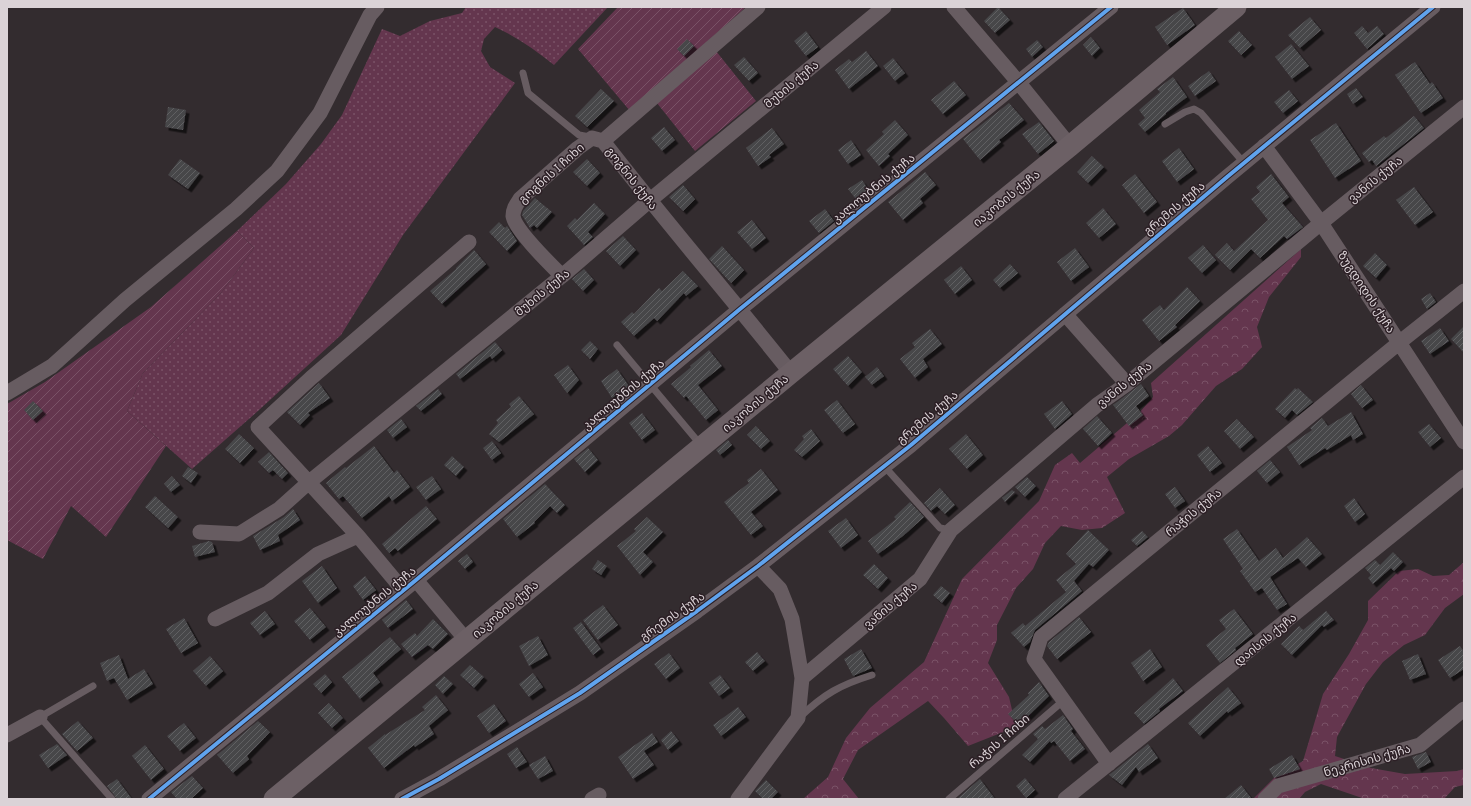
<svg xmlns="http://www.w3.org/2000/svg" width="1471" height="806" viewBox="0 0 1471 806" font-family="'IBM Plex Sans','Noto Sans Georgian',sans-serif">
  <defs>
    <pattern id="grass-dots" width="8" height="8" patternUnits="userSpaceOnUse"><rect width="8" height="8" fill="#64364e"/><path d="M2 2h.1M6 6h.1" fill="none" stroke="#7a5267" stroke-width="1.8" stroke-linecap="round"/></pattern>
    <pattern id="forest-crowns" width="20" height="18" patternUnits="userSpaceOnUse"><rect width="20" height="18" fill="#64364e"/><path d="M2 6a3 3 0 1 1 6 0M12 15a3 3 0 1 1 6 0" fill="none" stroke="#7a5267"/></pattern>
    <pattern id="garden-furrows" width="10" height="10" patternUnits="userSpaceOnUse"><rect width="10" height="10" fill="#64364e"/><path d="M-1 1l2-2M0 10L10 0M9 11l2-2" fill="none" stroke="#7a5267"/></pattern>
    <pattern id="building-hatch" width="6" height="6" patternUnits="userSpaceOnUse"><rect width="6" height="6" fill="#474649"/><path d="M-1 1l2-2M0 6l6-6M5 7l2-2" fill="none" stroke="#616062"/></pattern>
    <filter id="shadow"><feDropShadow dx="3.5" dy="3.5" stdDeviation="0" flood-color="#0009"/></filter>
  </defs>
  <rect width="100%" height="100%" fill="#332c2f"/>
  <path fill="url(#grass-dots)" d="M466 7H608L554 65C535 50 517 37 495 27L484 39 481 51 490 67 515 83 403 235 341 335 259 410 192 469 127 411 143 373 221 293 254 248 237 231 286 184 321 144 342 115 382 29 400 36 430 21 462 13Z"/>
  <path fill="url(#forest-crowns)" d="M1301 249V257L1269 297 1257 327 1262 347 1242 369 1216 386 1182 425 1169 436 1129 459 1107 477 1125 513 1102 528 1082 530 1061 526 1045 543 1033 569 1016 588 997 625V640L988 663 1009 697 1016 727 968 746 944 718 928 701 858 750 843 779 859 799H803L828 777 846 738 870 708 924 662 962 579 1039 501 1055 465 1072 453 1080 463 1140 412 1153 397 1151 383Z
    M1464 562V594L1445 608 1425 635 1404 645 1383 662 1366 684 1337 737 1335 756 1371 768 1405 774 1457 771 1464 769V785L1455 787 1444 799H1365L1321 784 1305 792 1299 799H1253L1275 777 1303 761 1323 694 1349 654 1368 620V601L1399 571 1418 569 1433 576 1449 575Z"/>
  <path fill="url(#garden-furrows)" d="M618 7H746L708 41 756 101 695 151 649 93 630 111 578 49Z
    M237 231 254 248 221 293 143 373 127 411 166 446 106 537 71 506 43 559 7 540V404L45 382 151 307Z"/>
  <path fill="url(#building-hatch)" filter="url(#shadow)" d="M998 7 1010 20 995 33 984 21Z
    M1183 8 1195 25 1167 45 1155 27Z
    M1310 17 1321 30 1300 48 1288 35Z
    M1362 26 1368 33 1377 26 1384 34 1367 49 1354 33Z
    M806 31 818 47 806 56 794 41Z
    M1239 31 1252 45 1241 55 1228 41Z
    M1091 37 1100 48 1092 56 1083 45Z
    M687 39 694 46 684 56 677 49Z
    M1037 40 1043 47 1032 57 1026 49Z
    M1291 44 1309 66 1292 79 1275 57Z
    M866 51 878 66 849 89 835 70 849 59 852 62Z
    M744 57 758 73 749 81 734 65Z
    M893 58 905 73 895 81 883 66Z
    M1415 62 1430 84 1432 82 1443 98 1421 113 1395 75Z
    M1209 71 1216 81 1195 96 1188 86Z
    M1173 77 1187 97 1166 113V114L1145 132 1138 124 1145 118 1139 110 1160 92 1157 89Z
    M954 81 966 95 943 114 931 100Z
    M1356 88 1363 97 1353 104 1347 94Z
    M601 89 614 101 587 127 575 116Z
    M1289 90 1298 101 1283 113 1274 102Z
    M1009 103 1024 120 999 140 1001 142 980 160 963 139Z
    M168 107 186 110 183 130 165 127Z
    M1414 116 1424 128 1376 166 1372 160 1369 162 1362 153 1384 136 1386 138Z
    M895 120 908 135 888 154 890 156 879 166 866 150 884 134 882 132Z
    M1039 122 1054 141 1038 154 1022 134Z
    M1336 123 1361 161 1335 178 1310 140Z
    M664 127 675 140 662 151 651 138Z
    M772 128 784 144 769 155 771 157 758 166 746 148Z
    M851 140 861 155 848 164 838 150Z
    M1179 148 1194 169 1177 182 1162 161Z
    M1092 156 1104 167 1088 183 1077 172Z
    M180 159 200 173 188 189 168 175Z
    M587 159 600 173 587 186 573 172Z
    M925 172 936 185 920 199 923 203 903 220 888 202Z
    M1135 174 1157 202 1144 213 1122 185Z
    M1271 174 1289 197 1282 203 1303 227 1287 239 1284 236 1260 258 1251 249 1230 270 1215 255 1227 243 1234 251 1268 220 1251 199 1260 192 1256 187Z
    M862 180 870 192 858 202 848 189Z
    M683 185 695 199 683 211 669 197Z
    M1414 187 1433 212 1415 225 1396 200Z
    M535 198 552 212 537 228 534 225 530 228 522 215 523 211Z
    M594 203 605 214 588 232 593 237 584 245 567 226 575 218 577 220Z
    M1103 208 1116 224 1099 238 1086 223Z
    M825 209 834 221 819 233 809 221Z
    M752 220 766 238 752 249 737 232Z
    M499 222 505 228 507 226 517 241 507 251 489 232Z
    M623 236 636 250 620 266 606 251Z
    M1203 245 1216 260 1202 273 1188 258Z
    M722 246 744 270 731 283 709 259Z
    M1075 248 1089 267 1071 281 1057 262Z
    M474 250 486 264 442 304 430 291 456 269V268Z
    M1375 253 1387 265 1376 278 1363 266Z
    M1010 264 1018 273 1000 288 993 280Z
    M961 266 972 280 955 294 944 280Z
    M584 269 594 280 583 291 572 279Z
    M683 271 698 286 686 296 684 293 657 321 654 318 634 336 621 322 632 312 634 314 659 288 662 291Z
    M1187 287 1200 301 1175 325 1177 327 1159 341 1142 320 1160 305 1164 310Z
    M1430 293 1436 302 1427 309 1421 299Z
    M1464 326V353L1451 339Z
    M1440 328 1449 341 1430 354 1421 341Z
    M930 329 942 344 923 359 928 367 915 378 900 359 915 347 912 343Z
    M590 341 598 349 590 359 581 350Z
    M495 342 502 350 492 359 490 356 460 379 456 374Z
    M709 350 722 366 698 385 718 410 706 420 686 396 684 398 671 384 691 367 690 366Z
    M848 356 862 372 848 386 833 369Z
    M568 365 579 380 567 393 554 375Z
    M877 367 884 376 872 385 865 377Z
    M617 369 629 386 612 398 601 381Z
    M319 383 330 398 308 413 310 415 300 425 287 412Z
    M1141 384 1149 396 1136 406 1143 415 1129 426 1113 405Z
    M1361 385 1373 400 1362 408 1351 394Z
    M1295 388 1297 390 1298 388 1313 402 1297 415 1292 410 1285 418 1275 409Z
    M438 389 442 394 421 411 416 406Z
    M519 396 534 414 499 442 489 434 498 423 496 420 511 407 509 404Z
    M837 400 855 424 843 433 824 410Z
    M33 401 43 411 33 420 24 410Z
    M1062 401 1072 414 1055 429 1044 414Z
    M1351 412 1363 434 1353 440 1351 435 1327 450 1325 448 1299 465 1287 447 1312 430 1310 428 1322 418 1328 426Z
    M642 413 655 430 642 440 629 423Z
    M1097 416 1112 433 1098 446 1083 429Z
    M401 419 407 427 393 438 387 430Z
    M1237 419 1254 437 1240 449 1224 431Z
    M1429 424 1441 438 1430 447 1418 432Z
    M756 426 770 441 761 449 747 435Z
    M811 429 820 441 802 457 794 450 804 439 802 436Z
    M239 434 254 448 240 463 225 449Z
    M966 434 983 455 967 469 949 449Z
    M728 440 732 445 720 455 716 450Z
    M492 441 501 453 492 460 483 448Z
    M374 446 394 473 397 470 410 487 392 501 389 496 362 518 343 496 339 499 326 483 345 467 346 468Z
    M1208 446 1222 463 1210 472 1197 455Z
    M588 448 598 460 585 472 574 459Z
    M269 452 288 473 282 479 273 470 269 473 258 462Z
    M452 456 464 467 456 476 444 465Z
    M1270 460 1280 472 1267 483 1257 471Z
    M188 467 198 473 191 483 182 476Z
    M761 469 778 490 751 512 763 526 751 535 724 502 749 483 747 480Z
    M172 476 180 485 171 492 164 484Z
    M432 476 441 489 426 500 416 487Z
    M1027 477 1036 486 1025 497 1015 487Z
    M545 484 565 505 557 513 550 506 534 522 535 523 517 537 503 519Z
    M1175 487 1185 501 1175 508 1165 494Z
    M940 488 955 505 945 514 937 506 931 511 924 503Z
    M1012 490 1015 492 1005 502 1002 498Z
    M155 496 178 517 168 528 145 507Z
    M1354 498 1365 514 1355 522 1344 506Z
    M910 502 924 517 903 536 878 554 868 541 896 519 894 517Z
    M426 506 437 519 398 551 395 548 389 553 382 544Z
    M293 509 300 520 278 535 280 541 260 550 253 536 284 517Z
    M647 517 663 532 643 552 653 562 640 575 617 546 636 531 634 529Z
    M846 518 858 535 841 548 828 531Z
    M1237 529 1259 561 1276 548 1283 558 1307 537 1322 554 1306 567 1298 558 1270 577 1287 604 1277 610 1262 588 1255 592 1240 571 1243 569 1223 539Z
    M1088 530 1109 550 1093 567 1089 564 1074 581 1082 591 1035 630 1030 642 1024 647 1011 633 1023 623 1025 626 1066 592 1056 580 1076 564 1066 554Z
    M1142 531 1148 537 1137 546 1131 540Z
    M209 541 212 542 215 552 195 557 192 546Z
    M1393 552 1403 562 1394 571 1391 568 1373 584 1368 578 1371 575 1365 568 1375 560 1380 565Z
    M467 554 473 562 465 569 458 561Z
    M598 560 607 566 601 575 592 569Z
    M874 564 888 578 878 589 863 575Z
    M322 566 337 588 318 603 302 581Z
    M365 576 376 590 363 600 353 586Z
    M941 586 950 593 942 603 933 595Z
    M406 600 413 609 388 628 382 620Z
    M603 605 618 625 598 640 583 620Z
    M310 608 326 627 310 640 294 621Z
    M1234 609 1253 634 1235 648 1236 650 1220 663 1206 645 1226 629 1219 620Z
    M265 611 275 624 260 635 250 623Z
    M1326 611 1334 620 1324 627 1322 625 1292 655 1281 644 1299 626 1303 630Z
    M1079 617 1091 632 1057 659 1047 646 1049 642Z
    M184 618 198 643 181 653 166 629Z
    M433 619 448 634 433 649 428 645 412 657 401 644 415 633 417 636Z
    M581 622 601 649 593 655 573 628Z
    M538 636 548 655 529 666 519 646Z
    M390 637 401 649 373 673 380 682 360 699 342 677Z
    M1460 646 1464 652V669L1450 678 1438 660Z
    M861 649 872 668 853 676 844 659Z
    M1150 649 1162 667 1143 681 1131 663Z
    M757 652 765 661 753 671 745 662Z
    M669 653 680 668 666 679 654 664Z
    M1418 654 1426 674 1410 680 1402 661Z
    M119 655 128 679 144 669 153 684 127 700 114 678 107 681 100 663Z
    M210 656 223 671 206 686 193 671Z
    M470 665 484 677 474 688 460 675Z
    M533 673 543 687 529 697 519 684Z
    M325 674 332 682 321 693 313 684Z
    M720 675 730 688 719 696 709 683Z
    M444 676 453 684 443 694 435 685Z
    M1173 678 1183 691 1159 709 1160 711 1144 724 1134 713Z
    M1039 682 1049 696 1022 722 1020 720 1017 723 1008 714 1029 695 1028 693Z
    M1228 687 1241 703 1228 713 1227 711 1200 736 1188 723Z
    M436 695 448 710 429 726 434 734 415 747 414 745 384 768 368 748 385 734V735L425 710 422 707Z
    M329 703 343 718 332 728 318 713Z
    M494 704 506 721 489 733 477 716Z
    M738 707 746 717 721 736 713 725Z
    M1063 715 1073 729 1071 731 1085 749 1070 761 1054 741 1051 743 1050 741 1030 762 1022 755 1038 739 1033 734 1042 726 1045 729Z
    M78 721 93 738 77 751 62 734Z
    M258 721 270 732 247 756 249 759 233 773 217 755Z
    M184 723 196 738 180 751 167 736Z
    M671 731 679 741 668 750 661 740Z
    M652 733 658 742 644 751 654 765 633 779 618 757Z
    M57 744 67 755 48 768 39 755Z
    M1148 744 1158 758 1139 772 1136 767 1122 785 1109 775Z
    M145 745 164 769 151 780 132 756Z
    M517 747 527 762 516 768 507 754Z
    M1426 752 1431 762 1418 769 1412 757Z
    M1292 755 1300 769 1274 778 1269 769Z
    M545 756 553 771 538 779 529 765Z
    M192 776 203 788 191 799H177L171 792Z
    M1025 778 1035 790 1026 798 1016 786Z
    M117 779 132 799H117L107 786Z
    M980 779 995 799H957Z
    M766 780 778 792 771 799H763L755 791Z
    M1241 785 1252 799H1224Z"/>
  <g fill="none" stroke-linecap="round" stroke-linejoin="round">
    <path stroke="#675c61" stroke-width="7" d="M523 73 528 93 579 135 590 137
      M1165 124 1185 112 1194 109 1201 113 1244 163
      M617 345 700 444
      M884 466 940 528 951 530
      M93 686 40 717 112 799
      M800 717C824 694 840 685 872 675
      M949 799 1063 701"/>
    <path stroke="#675c61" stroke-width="15" d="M954 7 1019 83 1070 146
      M603 141C664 220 729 295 791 373
      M603 141 758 7
      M1264 146 1321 223 1464 442
      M562 276C551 265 515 230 513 216 513 209 516 205 520 199L578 148 592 138 603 141
      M1065 314 1127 384
      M7 393 52 366 125 300 236 209 277 171 320 113 370 15 377 7
      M200 532 239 534 279 509 308 483 562 276 649 201 884 7
      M416 580 467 641
      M403 590 358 536 258 427 311 378 469 242
      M215 619 268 593 318 554 358 536
      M802 678 920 579 951 530 1097 405 1127 384 1321 223 1464 107
      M7 735 40 717
      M1109 764 1034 659 1041 637 1400 342 1464 291
      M149 799 416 580 740 309 1111 7
      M402 799 439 779 580 693 697 611 758 566 911 445 1227 177 1433 7
      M592 799 599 795
      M738 799 798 718 802 678 792 619 780 589 758 566
      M1065 799 1464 477
      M1265 799 1278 786 1420 745 1464 709"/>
    <path stroke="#6c6065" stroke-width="21" d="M274 799 791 373 1070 146 1236 7"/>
    <g stroke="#2c1f25" stroke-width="6">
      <path id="cycleway" d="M149 799 416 580 740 309 1111 7
        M402 799 439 779 580 693 697 611 758 566 911 445 1227 177 1433 7"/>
    </g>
    <use href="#cycleway" stroke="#60a3ed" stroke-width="4"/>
  </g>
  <g text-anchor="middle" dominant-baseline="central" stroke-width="3" stroke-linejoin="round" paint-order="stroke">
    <g font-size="12" fill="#dbd3d7" stroke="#2c1f25">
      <text transform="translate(791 84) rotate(-40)">მუხის ქუჩა</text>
      <text transform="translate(551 173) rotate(-42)">გოგნის I ჩიხი</text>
      <text transform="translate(632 178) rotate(52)">გოგნის ქუჩა</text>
      <text transform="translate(1375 179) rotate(-39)">ვანის ქუჩა</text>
      <text transform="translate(873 188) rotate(-39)">კალოუბნის ქუჩა</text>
      <text transform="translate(1006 198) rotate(-39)">იაკობის ქუჩა</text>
      <text transform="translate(1174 208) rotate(-40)">გრემის ქუჩა</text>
      <text transform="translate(542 292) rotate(-39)">მუხის ქუჩა</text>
      <text transform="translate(1367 292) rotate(57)">ზუგდიდის ქუჩა</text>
      <text transform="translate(1124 384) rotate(-38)">ვანის ქუჩა</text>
      <text transform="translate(623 394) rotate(-40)">კალოუბნის ქუჩა</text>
      <text transform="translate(755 403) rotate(-40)">იაკობის ქუჩა</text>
      <text transform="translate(927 417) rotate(-40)">გრემის ქუჩა</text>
      <text transform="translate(1193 512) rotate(-39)">რაჭის ქუჩა</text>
      <text transform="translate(374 601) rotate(-39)">კალოუბნის ქუჩა</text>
      <text transform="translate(890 605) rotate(-40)">ვანის ქუჩა</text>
      <text transform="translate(505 609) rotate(-40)">იაკობის ქუჩა</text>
      <text transform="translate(672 616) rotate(-35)">გრემის ქუჩა</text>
      <text transform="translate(1265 639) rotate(-39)">დაისის ქუჩა</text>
      <text transform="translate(999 741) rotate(-41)">რაჭის I ჩიხი</text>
      <text transform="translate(1367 760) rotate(-16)">ნეკრისის ქუჩა</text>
    </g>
  </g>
  <rect width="1471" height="806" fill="none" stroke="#dbd3d7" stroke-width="16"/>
</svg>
